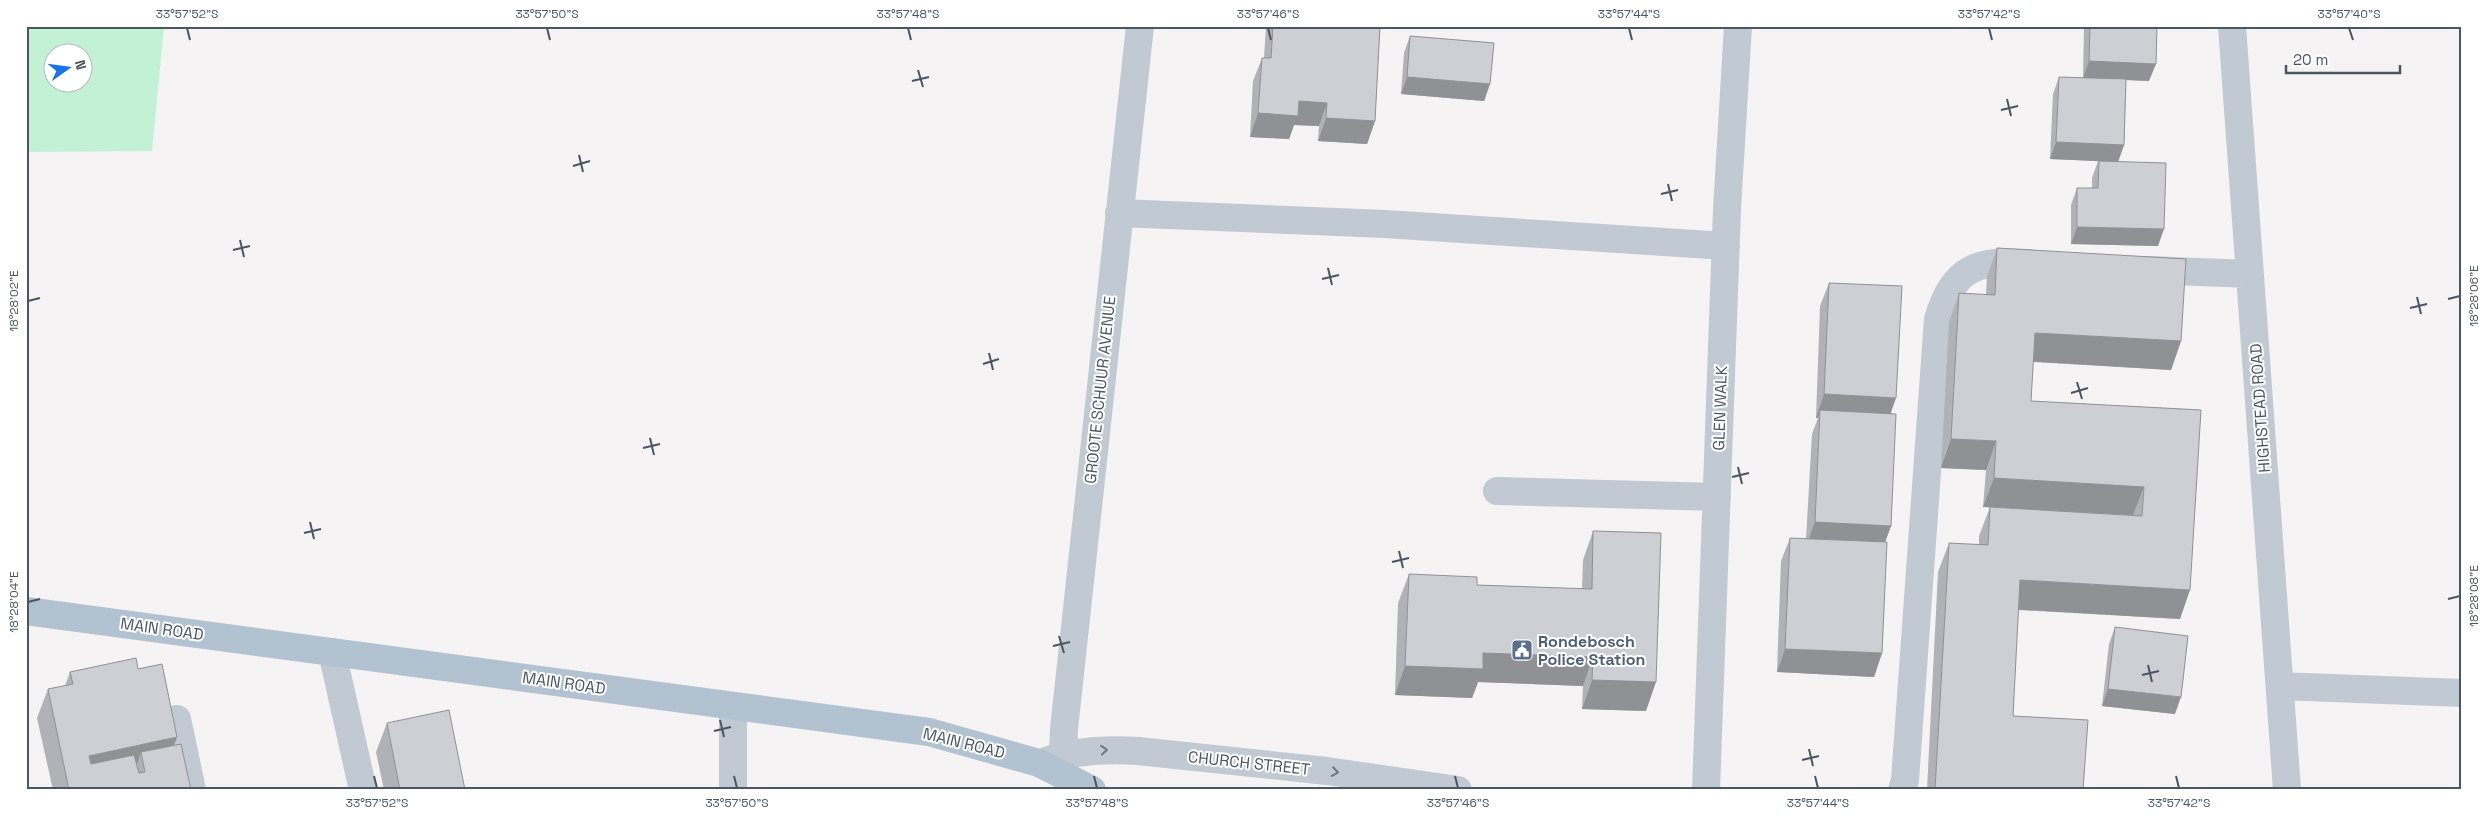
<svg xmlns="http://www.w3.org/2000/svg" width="2488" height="816" viewBox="0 0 2488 816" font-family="'Space Grotesk',sans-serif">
  <rect width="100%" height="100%" fill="#f5f3f3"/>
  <path fill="#c3f1d5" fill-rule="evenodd" d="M26 26H164L152 151 26 152ZM52 52H82V82H52Z"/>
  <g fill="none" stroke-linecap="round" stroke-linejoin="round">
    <path stroke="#c1cad2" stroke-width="28" d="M2232 26 2287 790
      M1119 213 1385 224 1726 246
      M2147 270 2250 274
      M1497 491 1717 497
      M332 652 363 790
      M2280 686 2462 693
      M177 719 192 790
      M1063 755 1064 729 1140 26
      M1046 761C1075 750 1106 749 1138 751L1327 771 1458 790
      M733 790V706
      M1706 790 1727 209 1738 26
      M1902 790 1905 780 1938 319C1954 266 1978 260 2029 263"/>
    <path stroke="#b3c2d1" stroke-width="28" d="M26 611 929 732 1039 763 1092 790"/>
  </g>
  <path fill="#b0b2b7" d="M1266 26H1380L1375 121 1367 144 1318 141 1319 126 1294 125 1289 139 1250 137 1253 81 1262 58H1264Z
    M2084 26H2157L2149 81 2126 80 2124 145 2118 161 2158 246 2071 244V205L2077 188H2092V178L2098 161 2050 159 2053 94 2059 77 2083 78Z
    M1410 36 1490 84 1484 101 1401 94 1404 53Z
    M1997 248 2181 341 2171 370 2033 362 2031 401 2201 410 2180 619 2018 610 2013 716 2083 790H1927L1938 572 1949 543 1979 545V536L1990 507H1983L1986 470 1941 468 1949 322 1959 293 1986 295 1987 277Z
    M1829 283 1891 414V526L1885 542 1882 653 1874 677 1777 672 1781 561 1790 538 1806 539 1812 434 1818 418H1816L1820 306Z
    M1593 531 1646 711 1582 709 1583 686 1478 682 1472 698 1395 695 1398 603 1409 574 1477 585 1582 589 1583 560Z
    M2115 627 2175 714 2102 706 2109 644Z
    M138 669 174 745 191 790H53L37 718 48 689 65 686 70 672Z
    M387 723 465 790H384L376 752Z"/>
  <path fill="#909195" d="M2089 61 2156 64 2149 81 2083 78Z
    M1407 77 1490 84 1484 101 1401 94Z
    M1299 101 1327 103 1319 126 1294 125 1289 139 1250 137 1258 113Z
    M1326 118 1375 121 1367 144 1318 141Z
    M2056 142 2124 145 2118 162 2050 159Z
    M2077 227 2164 229 2158 246 2071 244Z
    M2035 333 2181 341 2171 370 2024 361Z
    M1824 394 1896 398 1888 421 1820 410 1818 418H1816Z
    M1951 439 1996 441 1986 470 1941 468Z
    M1994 478 2144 487 2133 515 1983 507Z
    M1815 522 1891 526 1882 550 1806 546Z
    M2020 580 2190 590 2180 619 2009 609Z
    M1785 649 1882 653 1874 677 1777 672Z
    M1483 653 1593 657 1583 686 1478 682 1472 698 1395 695 1405 666Z
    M1592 680 1656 682 1646 711 1582 709Z
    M2108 689 2181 697 2175 714 2102 706Z
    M177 737 167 766 141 752 134 773 78 784 89 756Z"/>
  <path fill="#cdcfd5" stroke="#909195" d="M1273 26H1380L1375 121 1326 118 1327 103 1299 101 1298 116 1258 113 1262 58H1271Z
    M2090 26H2157L2156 64 2089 61Z
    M1410 36 1494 43 1490 84 1407 77Z
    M2059 77 2126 79 2124 145 2056 142Z
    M2099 161 2166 163 2164 229 2077 227V188H2098Z
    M1997 248 2186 259 2181 341 2035 333 2031 401 2201 410 2190 590 2020 580 2013 716 2088 720 2083 790H1935L1949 543 1988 545 1990 507 2142 516 2144 487 1994 478 1996 441 1951 439 1959 293 1995 295Z
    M1829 283 1902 286 1896 398 1824 394Z
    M1820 410 1896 414 1891 526 1815 522Z
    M1593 531 1661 533 1656 682 1592 680 1593 657 1483 653V669L1405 666 1409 574 1477 577V585L1592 589Z
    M1790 538 1887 542 1882 653 1785 649Z
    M2115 627 2188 636 2181 697 2108 689Z
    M136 658 138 669 162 664 177 737 89 756 91 764 134 755 139 773 145 772 141 752 181 744 191 790H69L48 689 73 684 70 672Z
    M449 710 465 790H400L387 723Z"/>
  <defs><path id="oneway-chevron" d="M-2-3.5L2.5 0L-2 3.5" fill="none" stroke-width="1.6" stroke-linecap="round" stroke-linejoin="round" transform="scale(1.25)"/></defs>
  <g stroke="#6e7983">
    <use href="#oneway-chevron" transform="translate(1104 750) rotate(-5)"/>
    <use href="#oneway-chevron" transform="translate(1335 772) rotate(8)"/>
  </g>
  <path fill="none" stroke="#4a5661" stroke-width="2" d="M187 28 190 40M547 28 550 40M908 28 911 40M1268 28 1271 40M1629 28 1632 40M1989 28 1992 40M2349 28 2353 40M918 70 923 87M912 81 929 77M2007 99 2011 116M2001 110 2018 106M579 155 583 172M573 166 590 161M1668 184 1672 201M1661 194 1678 190M240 240 244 257M233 250 250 246M1328 268 1332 285M1322 279 1339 275M2417 297 2421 314M2448 299 2460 296M28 301 40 298M2410 308 2427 304M989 353 993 370M983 364 999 359M2077 382 2082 399M2071 393 2088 388M650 438 654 455M643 448 660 444M1738 467 1742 484M1732 477 1749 473M310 522 314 539M304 533 321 529M1399 551 1403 568M1392 562 1409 558M2448 599 2460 596M28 602 40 599M1059 636 1064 653M1053 646 1070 642M2148 665 2152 682M2142 675 2159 671M720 720 724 737M714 731 731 727M1809 749 1813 766M1802 760 1819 756M374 776 377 788M734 776 737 788M1094 776 1097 788M1455 776 1458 788M1815 776 1818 788M2176 776 2179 788"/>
  <defs>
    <g id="civic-square" transform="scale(1.125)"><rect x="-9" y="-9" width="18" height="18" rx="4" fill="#5c6f8a" stroke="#fff"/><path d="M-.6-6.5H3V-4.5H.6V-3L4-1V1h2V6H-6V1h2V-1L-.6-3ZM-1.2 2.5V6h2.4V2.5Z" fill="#fff"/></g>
  </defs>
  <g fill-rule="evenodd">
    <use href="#civic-square" x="1522" y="650"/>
  </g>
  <g text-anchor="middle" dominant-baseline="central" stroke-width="4" stroke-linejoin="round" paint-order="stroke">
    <g font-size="16" fill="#4a5661" stroke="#fff">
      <text transform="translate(1100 390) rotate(-84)">GROOTE SCHUUR AVENUE</text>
      <text transform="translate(1720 408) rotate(-88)">GLEN WALK</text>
      <text transform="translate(2260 408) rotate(-94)">HIGHSTEAD ROAD</text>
      <text transform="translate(162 629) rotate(8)">MAIN ROAD</text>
      <text transform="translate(564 683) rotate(8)">MAIN ROAD</text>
      <text transform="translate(964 743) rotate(14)">MAIN ROAD</text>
      <text transform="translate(1249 763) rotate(6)">CHURCH STREET</text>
    </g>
    <g font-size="16" font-weight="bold" fill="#4e5e75" stroke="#fff" text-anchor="start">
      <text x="1538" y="641">Rondebosch<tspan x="1538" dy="18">Police Station</tspan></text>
    </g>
  </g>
  <rect width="2488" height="816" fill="none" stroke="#ffffff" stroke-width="55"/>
  <g transform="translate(68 68) rotate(76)"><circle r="24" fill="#ffffff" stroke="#b7bbc0"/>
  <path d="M0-4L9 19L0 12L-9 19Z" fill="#1a73e8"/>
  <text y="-8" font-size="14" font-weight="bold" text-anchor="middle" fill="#4a5661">N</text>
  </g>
  <path d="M2286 65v8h114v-8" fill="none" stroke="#4a5661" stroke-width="2.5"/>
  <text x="2293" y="65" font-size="15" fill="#4a5661" stroke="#ffffff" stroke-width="4" paint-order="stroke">20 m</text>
  <rect x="28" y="28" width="2432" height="760" fill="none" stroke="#4a5661" stroke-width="2"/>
  <g font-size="12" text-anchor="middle" fill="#4a5661">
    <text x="187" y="18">33°57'52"S</text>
    <text x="547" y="18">33°57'50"S</text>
    <text x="908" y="18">33°57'48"S</text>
    <text x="1268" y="18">33°57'46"S</text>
    <text x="1629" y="18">33°57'44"S</text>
    <text x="1989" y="18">33°57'42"S</text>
    <text x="2349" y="18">33°57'40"S</text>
    <text transform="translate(2474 296) rotate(-90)" y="4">18°28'06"E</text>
    <text transform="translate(14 301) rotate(-90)" y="4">18°28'02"E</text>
    <text transform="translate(2474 596) rotate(-90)" y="4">18°28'08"E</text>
    <text transform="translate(14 602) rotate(-90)" y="4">18°28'04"E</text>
    <text x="377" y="807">33°57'52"S</text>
    <text x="737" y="807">33°57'50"S</text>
    <text x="1097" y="807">33°57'48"S</text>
    <text x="1458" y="807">33°57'46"S</text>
    <text x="1818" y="807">33°57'44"S</text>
    <text x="2179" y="807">33°57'42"S</text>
  </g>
</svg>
